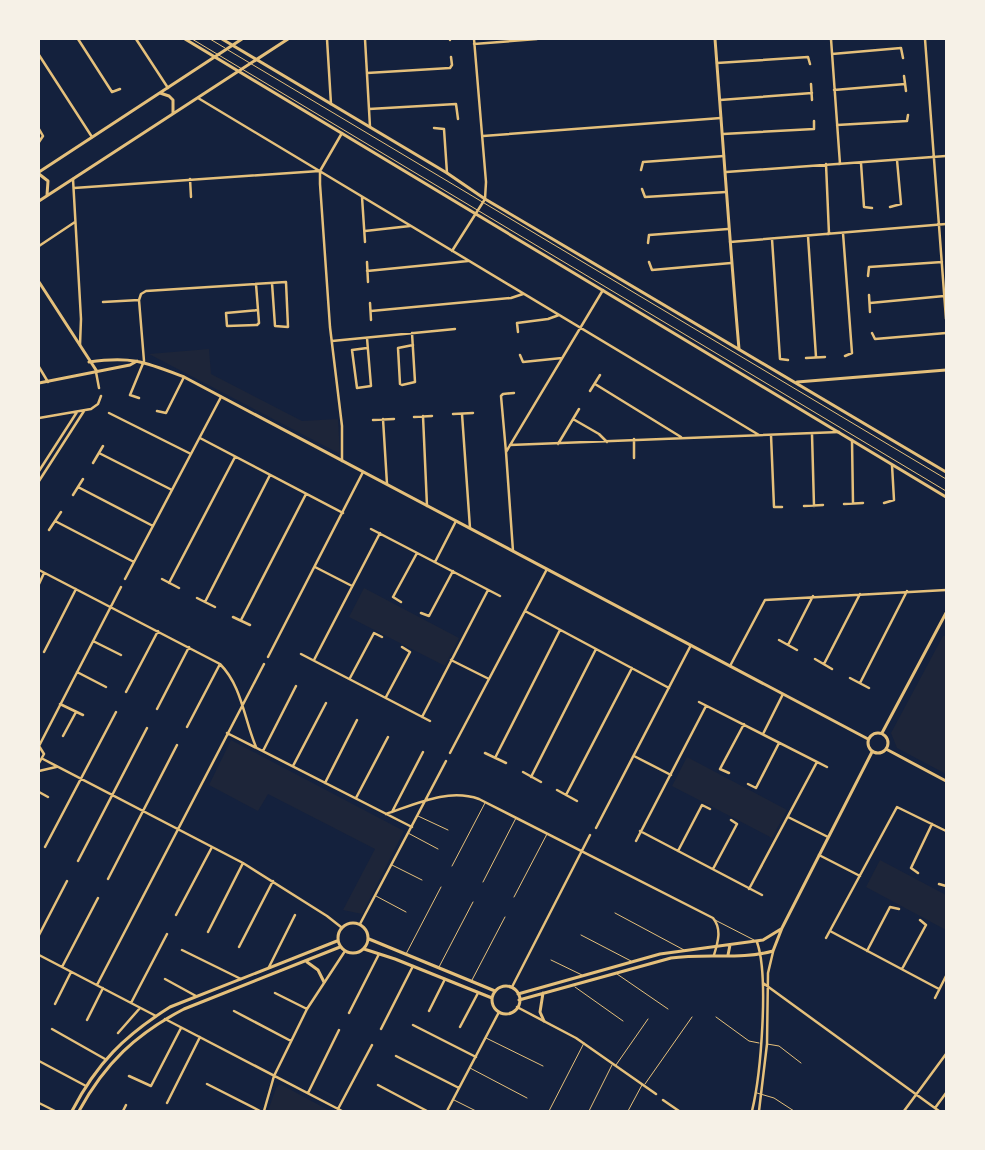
<svg xmlns="http://www.w3.org/2000/svg" width="985" height="1150" viewBox="0 0 985 1150" font-family="'Exo 2',sans-serif">
  <rect width="100%" height="100%" fill="#14213d"/>
  <path fill="#1d2539" d="M209 349 211 374 302 421 338 419 340 454 149 354Z
    M364 588 459 638 445 666 349 617Z
    M943 636H946V774L897 748 891 733Z
    M231 740 404 831 362 914 343 910 375 849 268 794 258 811 209 785Z
    M687 757 787 810 772 838 672 786Z
    M880 860 946 895V930L866 887Z
    M279 1085H282L330 1111H268L276 1088Z"/>
  <g fill="none" stroke-linecap="round" stroke-linejoin="round">
    <path stroke="#e5c07b" stroke-width="1" d="M192 39 946 491
      M210 39 225 48
      M228 50 946 479
      M418 816 448 830
      M408 833 438 849
      M392 865 422 880
      M452 866 485 803
      M483 882 516 818
      M376 896 406 912
      M514 897 547 834
      M615 913 684 950
      M715 920 754 940
      M581 935 631 961
      M406 954 441 887
      M551 960 582 975
      M439 967 473 902
      M617 974 668 1009
      M472 980 505 917
      M575 987 623 1021
      M716 1017 749 1041 759 1043
      M486 1038 543 1066
      M767 1044 779 1046 801 1063
      M616 1065 648 1019
      M470 1068 527 1098
      M645 1084 692 1017
      M757 1093 774 1098 794 1111
      M454 1100 476 1111
      M549 1111 584 1043
      M589 1111 612 1065
      M628 1111 642 1085"/>
    <path stroke="#e5c07b" stroke-width="2.5" d="M78 39 112 92 120 89
      M136 39 168 88
      M327 39 331 104
      M365 39 370 127
      M450 39V40
      M831 39 840 164
      M925 39 946 319
      M474 44 537 39
      M832 54 901 48 903 58
      M39 55 92 137
      M717 63 808 57 810 64
      M367 73 450 68 452 65 451 57
      M904 76 906 91
      M811 84 812 100
      M834 90 905 84
      M198 98 759 435
      M720 100 812 93
      M369 109 456 104 458 119
      M837 125 907 121 908 115
      M434 128 444 129 447 173
      M39 129 43 136 39 142
      M723 134 814 129V121
      M483 136 721 118
      M861 163 864 207 872 208
      M826 164 829 234
      M641 170 643 162 724 156
      M726 172 946 156
      M73 179 81 319 80 345
      M190 179 191 197
      M74 188 319 171
      M642 189 645 197 726 192
      M362 197 365 242
      M890 207 901 204 897 160
      M365 231 410 226
      M843 233 852 353 845 356
      M808 236 816 357
      M772 239 780 359 788 360
      M730 242 946 224
      M648 243 649 235 728 229
      M39 246 75 222
      M452 251 485 199 486 182 474 39
      M367 262 368 282
      M649 262 652 270 731 263
      M367 271 468 261
      M868 276 869 267 942 262
      M256 284 259 323 257 325 227 326 226 313 258 310
      M869 295 870 312
      M103 302 139 300
      M370 303 371 320
      M870 303 944 296
      M371 311 511 298 523 294
      M518 332 517 323 548 319 559 315
      M412 333 415 382 402 385 400 384 398 348 413 345
      M872 333 875 339 946 333
      M367 338 371 386 357 388 352 350 367 348
      M332 341 455 329
      M520 355 523 362 562 358
      M806 358 825 357
      M39 367 48 382
      M96 372 99 388
      M595 384 681 437
      M590 391 600 375
      M139 398 130 395 144 361 139 300 141 294 146 291 286 282 288 327 275 326 272 283
      M157 411 166 413 184 377
      M109 413 191 454
      M453 414 473 413
      M462 414 470 528
      M423 416 427 506
      M414 417 432 416
      M39 418 91 409 98 404 101 396
      M383 419 387 484
      M573 419 599 434 607 442
      M373 420 394 419
      M812 434 814 506
      M771 435 774 507H782
      M200 438 343 513
      M634 439V458
      M852 440 853 503
      M558 444 579 409
      M510 445 839 432
      M506 452 501 396 503 394 514 393
      M99 453 172 490
      M342 461V426L330 327 320 184V171L342 133
      M93 463 103 446
      M39 471 77 412
      M39 481 84 411
      M78 487 153 526
      M73 495 83 479
      M884 503 894 500 892 465
      M844 504 863 503
      M804 506 823 505
      M55 521 134 562
      M371 529 500 596
      M49 530 61 512
      M513 551 506 452 603 290
      M435 562 456 521
      M315 567 352 586
      M39 570 220 664C242 686 244 719 256 747
      M125 579 221 397
      M162 579 179 588
      M169 583 235 457
      M39 584 44 573
      M197 598 215 607
      M205 602 270 475
      M401 602 393 597 417 553
      M525 611 669 688
      M421 613 429 616 453 571
      M233 617 250 625
      M241 620 306 494
      M779 640 797 650
      M93 641 121 655
      M788 645 813 596
      M44 652 76 589
      M301 654 430 721
      M268 657 363 472
      M815 659 832 669
      M314 660 380 533
      M451 660 489 679
      M824 664 860 594
      M730 666 765 600 946 590
      M77 672 106 687
      M350 678 374 633 382 637
      M850 678 869 688
      M860 683 907 591
      M126 692 158 631
      M386 697 410 652 402 647
      M699 702 827 767
      M60 704 83 715
      M157 709 189 647
      M422 717 488 590
      M187 727 220 664
      M227 733 412 827
      M763 734 783 694
      M63 736 76 712
      M39 746 121 587
      M39 746 44 754 39 763
      M263 751 296 686
      M450 753 547 569
      M485 753 506 763
      M634 756 671 775
      M495 758 560 630
      M43 759 243 863 327 916 341 927
      M293 766 326 703
      M39 771 56 767
      M523 772 541 782
      M729 773 720 769 744 724
      M531 777 596 649
      M325 783 357 720
      M748 784 756 788 779 743
      M557 790 577 801
      M39 792 48 797
      M566 795 632 668
      M356 798 388 737
      M392 812 423 752
      M386 814C416 804 448 788 479 799L713 918C722 929 718 942 714 955
      M788 817 828 837
      M596 828 691 645
      M640 831 762 895
      M636 841 706 706
      M45 847 116 712
      M678 851 702 805 710 809
      M819 855 860 876
      M78 861 147 728
      M713 869 737 824 731 820
      M918 873 911 868 932 824
      M108 879 177 745
      M939 884 946 886
      M749 889 817 762
      M176 915 212 847
      M360 924 446 761
      M830 931 939 989
      M208 932 243 863
      M39 935 67 881
      M826 938 897 807 946 831
      M239 947 273 881
      M182 950 241 979
      M867 951 890 907 899 909
      M39 955 156 1016
      M62 967 98 898
      M269 967 295 915
      M902 969 926 925 920 920
      M165 979 196 996
      M763 983 939 1111
      M97 985 264 664
      M512 987 590 835
      M275 993 307 1009
      M935 998 946 976
      M131 1003 167 934
      M55 1004 71 972
      M517 1007 576 1038 656 1094
      M234 1011 291 1041
      M429 1011 445 979
      M349 1013 379 954
      M165 1019 342 1111
      M87 1020 103 988
      M413 1025 476 1057
      M460 1027 478 993
      M52 1029 105 1059
      M381 1029 413 966
      M118 1033 140 1008
      M396 1056 459 1088
      M39 1061 86 1086
      M129 1076 151 1086 181 1028
      M207 1084 260 1111
      M378 1085 427 1111
      M308 1093 339 1030
      M663 1100 679 1111
      M39 1103 55 1111
      M167 1103 200 1037
      M935 1108 946 1093
      M338 1109 372 1045
      M123 1111 126 1105
      M264 1111 274 1076 307 1009 345 951
      M447 1111 499 1012
      M752 1111C761 1074 769 976 757 942
      M759 1111 767 1044 768 973 773 952
      M904 1111 946 1054"/>
    <path stroke="#e5c07b" stroke-width="3" d="M715 39C723 142 730 246 739 349
      M39 282 96 370
      M89 362C132 356 145 362 184 377L868 739
      M797 382 946 370
      M39 383 130 365 137 361
      M868 743a10 10 0 1 1 20 0a10 10 0 1 1-20 0Z
      M882 733 946 613
      M886 749 946 781
      M338 938a15 15 0 1 1 30 0a15 15 0 1 1-30 0Z
      M369 939 495 991
      M364 949 395 959 492 998
      M728 955 730 945
      M307 962 318 970 324 982
      M492 1000a14 14 0 1 1 28 0a14 14 0 1 1-28 0Z
      M543 993 540 1012 544 1021
      M518 994 660 954 763 940 781 929
      M519 1000 671 958C705 953 741 960 773 951L782 928 872 752
      M72 1111C97 1063 124 1036 170 1007L337 941
      M79 1111C105 1063 136 1034 184 1009L340 947"/>
    <path stroke="#e5c07b" stroke-width="3" d="M185 39 946 497
      M222 39 447 173 485 199 946 472
      M160 93 169 96 173 100V113
      M39 172 242 39
      M39 174 48 181 47 195
      M39 201 288 39"/>
  </g>
  <rect width="985" height="1150" fill="none" stroke="#f6f1e7" stroke-width="80"/>
</svg>
